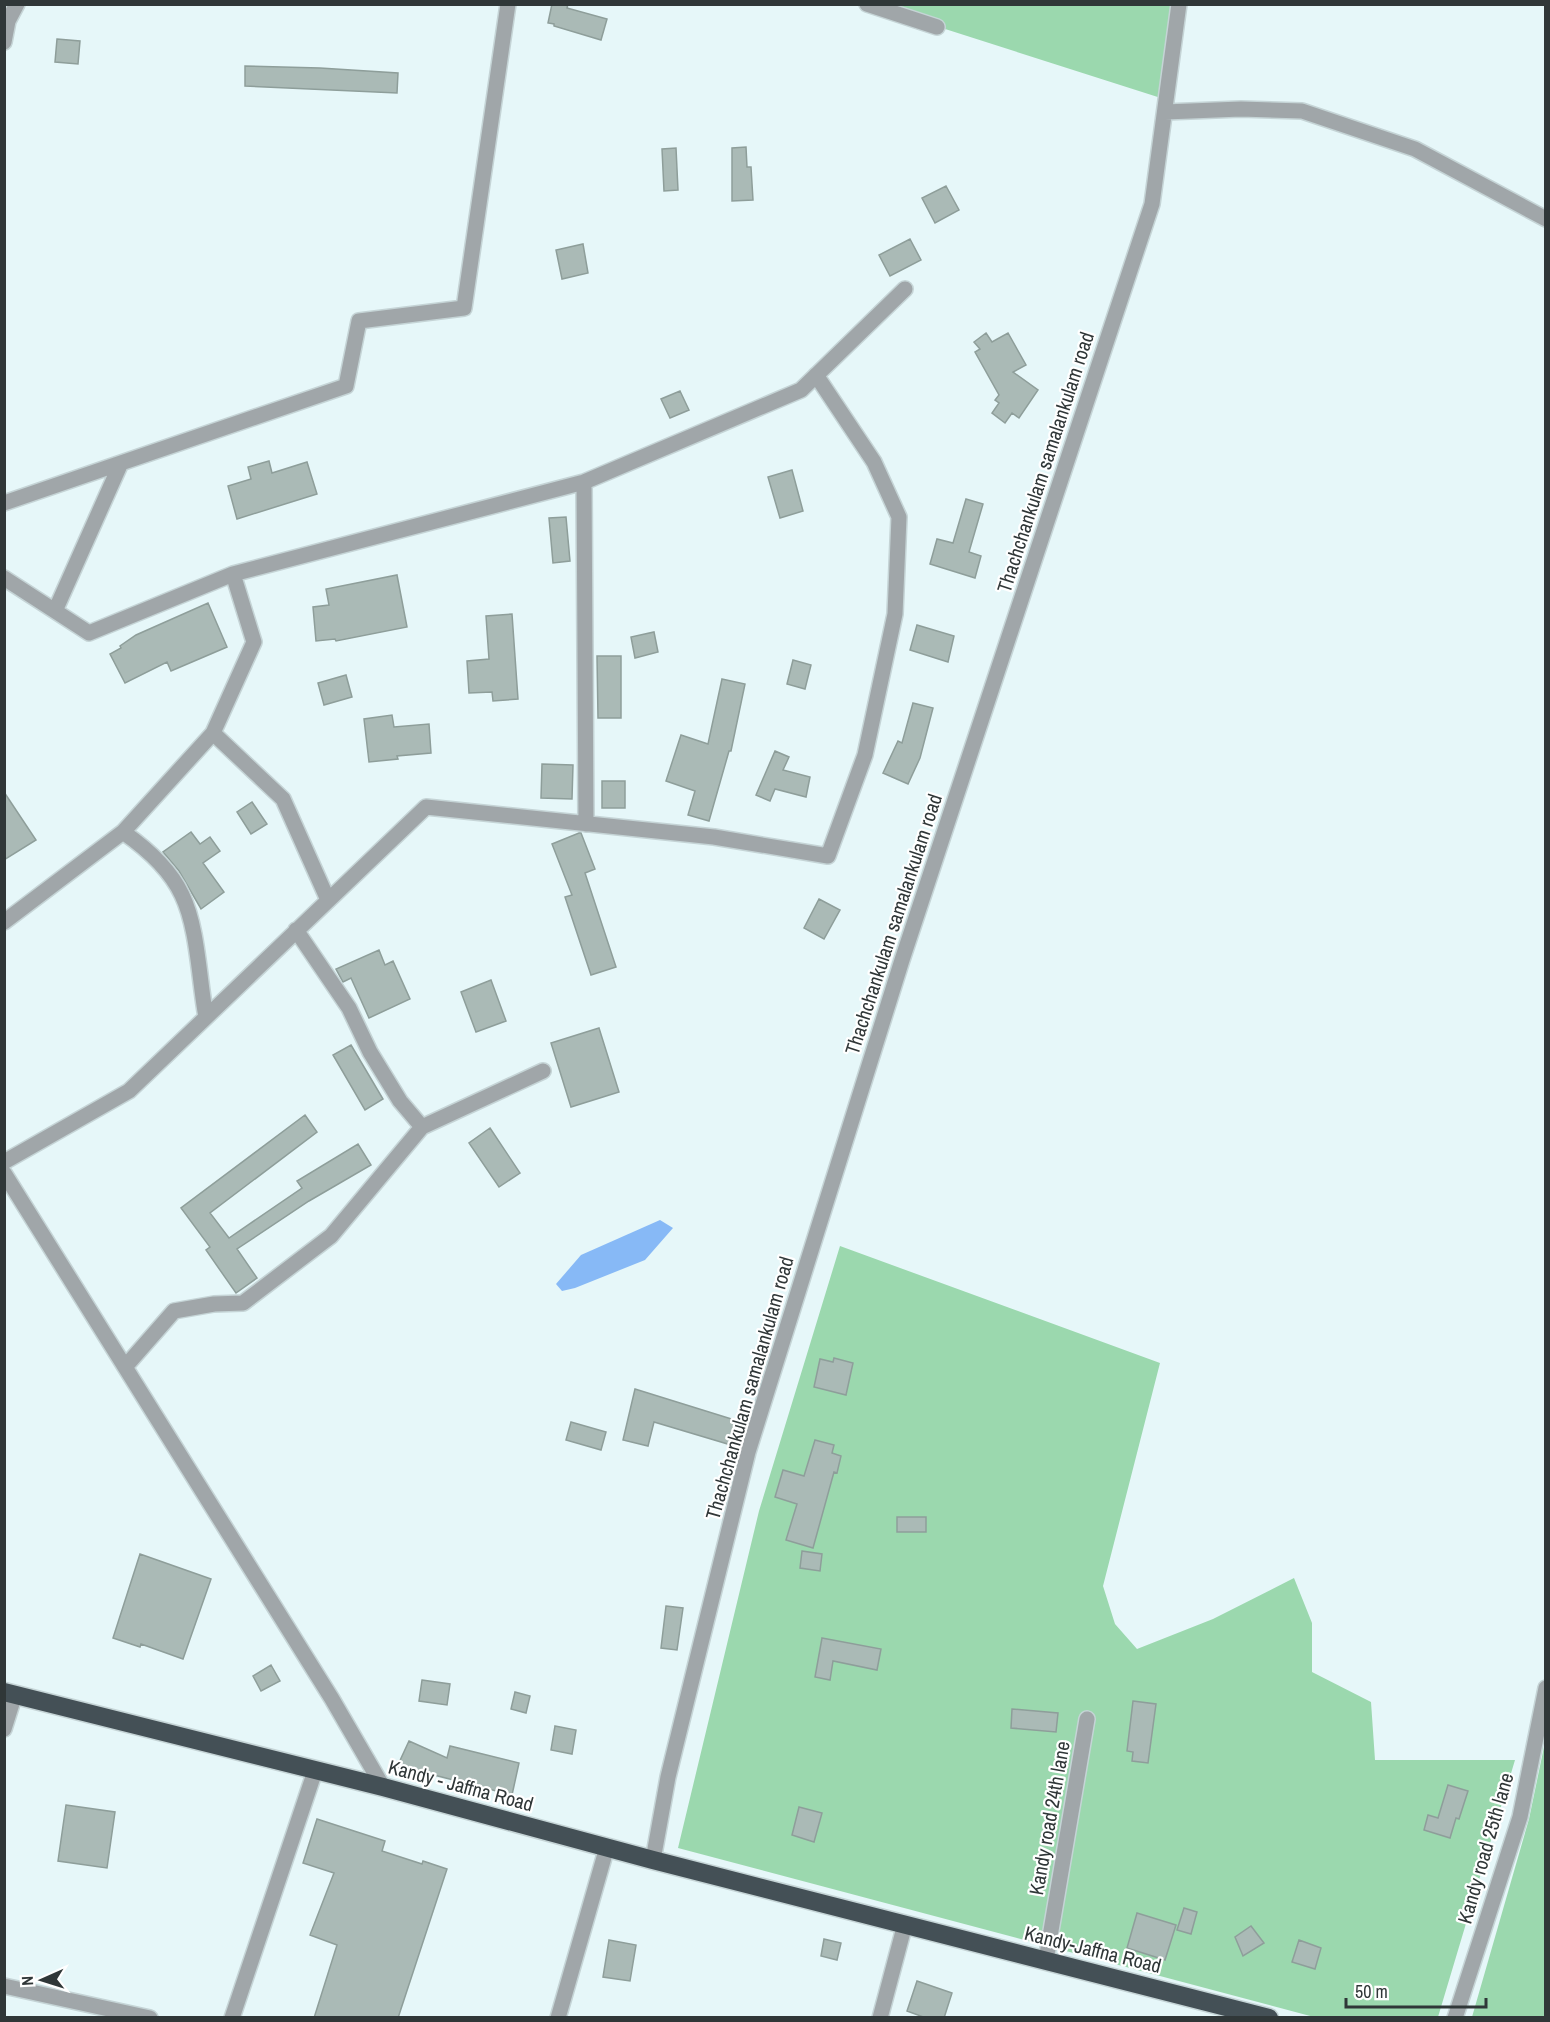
<svg xmlns="http://www.w3.org/2000/svg" width="1550" height="2022" viewBox="0 0 1550 2022" font-family="'Archivo Narrow',sans-serif">
  <rect width="100%" height="100%" fill="#e6f7f9"/>
  <path fill="#9bd8ae" d="M870 5H1176L1164 99Z
    M840 1246 1160 1363 1103 1586 1115 1624 1137 1649 1213 1619 1294 1578 1312 1623V1672L1371 1702 1375 1760H1515L1438 2017H1314L678 1848 759 1511Z
    M1545 1742V2017H1472L1529 1819Z"/>
  <path fill="#87b9f6" d="M660 1220 673 1228 645 1260 575 1288 562 1291 556 1284 581 1255Z"/>
  <path fill="#aabab6" stroke="#8e9e9a" stroke-width="1.5" d="M552 4H568L567 8 607 19 601 40 554 26V24L548 23Z
    M57 39 80 41 78 64 55 62Z
    M245 66 320 68 398 73 397 93 245 86Z
    M746 147 747 167H751L753 200 732 201V148Z
    M676 148 678 190 664 191 662 149Z
    M946 186 959 210 935 223 922 198Z
    M910 239 921 260 890 276 879 255Z
    M583 244 588 273 562 279 556 250Z
    M986 333 992 342 1008 333 1026 365 1013 372 1038 390 1019 418 1012 413 1005 423 992 413 999 403 995 400 999 395 975 352 980 349 974 342Z
    M680 391 689 410 670 418 661 399Z
    M269 461 272 473 307 462 317 494 237 519 228 486 251 479 248 467Z
    M792 470 803 511 780 518 768 477Z
    M966 499 983 504 969 552 981 556 975 578 930 564 937 539 953 543Z
    M566 517 570 561 553 563 549 518Z
    M397 575 407 627 336 641 335 639 316 641 313 607 329 605 326 589Z
    M208 603 227 647 171 671 167 662 125 683 110 654 121 648 120 646 136 635Z
    M512 614 518 699 493 701 492 692 469 693 467 661 489 659 486 616Z
    M917 625 954 636 948 662 910 650Z
    M654 632 658 652 635 658 631 637Z
    M597 656H621V718H598Z
    M793 660 811 665 805 689 787 684Z
    M346 675 352 697 324 705 318 683Z
    M722 679 745 684 731 751H729L709 821 688 815 695 791 666 781 681 735 708 744Z
    M913 703 933 708 920 758 908 784 883 773 898 741 902 743Z
    M392 715 394 727 429 724 431 753 397 756 398 759 369 762 364 719Z
    M775 751 789 757 783 770 810 777 806 797 775 789 770 801 756 795Z
    M542 764 573 765 572 799 541 798Z
    M602 781H625V808H602Z
    M4 792 36 840 4 860Z
    M252 802 267 824 251 834 237 812Z
    M191 832 200 844 210 837 220 851 203 863 224 892 201 909 179 871 163 852Z
    M579 833H581L595 869 585 873 616 967 591 975 565 897 572 895 552 844Z
    M819 899 840 910 824 939 804 928Z
    M379 950 385 965 393 961 410 999 369 1018 351 978 343 982 336 969Z
    M491 980 506 1021 476 1032 461 992Z
    M599 1028 619 1092 571 1107 551 1043Z
    M351 1045 383 1099 365 1110 333 1055Z
    M305 1115 317 1132 210 1213 229 1238 302 1188 297 1181 358 1144 371 1165 309 1201 237 1249 257 1278 236 1293 206 1250 210 1247 181 1208Z
    M490 1128 520 1173 499 1187 469 1143Z
    M834 1358 853 1363 846 1395 814 1387 820 1359 833 1362Z
    M635 1389 738 1421 731 1445 654 1422 648 1446 623 1440Z
    M571 1422 606 1432 601 1450 566 1440Z
    M815 1440 834 1445 832 1453 841 1456 837 1473 834 1472 813 1548 786 1540 797 1504 775 1497 783 1470 804 1476Z
    M897 1517H926V1532H897Z
    M802 1551 822 1554 820 1571 800 1568Z
    M140 1554 211 1579 183 1659 141 1644 140 1647 113 1638Z
    M666 1606 683 1608 677 1650 661 1648Z
    M822 1638 881 1649 877 1670 833 1661 830 1680 815 1677Z
    M271 1665 280 1681 261 1691 253 1676Z
    M422 1680 450 1684 447 1705 419 1701Z
    M515 1692 530 1696 526 1713 511 1709Z
    M1133 1701 1156 1704 1148 1763 1132 1761 1133 1752 1127 1751Z
    M1012 1709 1058 1713 1056 1732 1011 1728Z
    M555 1726 576 1730 572 1754 551 1750Z
    M409 1741 447 1758 450 1746 519 1763 512 1795 426 1773 423 1779 397 1767Z
    M1448 1785 1468 1791 1459 1819 1456 1818 1450 1838 1424 1830 1428 1815 1438 1818Z
    M66 1805 115 1812 107 1868 58 1861Z
    M799 1807 822 1813 814 1842 792 1835Z
    M317 1819 385 1841 382 1851 422 1864 423 1861 447 1869 398 2018H314L337 1945 310 1935 334 1873 303 1863Z
    M1184 1908 1197 1912 1191 1934 1177 1930Z
    M1137 1913 1176 1925 1165 1960 1127 1948Z
    M1251 1926 1264 1943 1243 1956 1235 1937Z
    M824 1939 841 1943 837 1960 821 1956Z
    M609 1940 636 1945 630 1981 603 1977Z
    M1299 1940 1321 1948 1315 1969 1292 1962Z
    M917 1981 952 1993 944 2018H926L907 2011Z"/>
  <g fill="none" stroke-linecap="round" stroke-linejoin="round">
    <g stroke="#c5d4d6" stroke-width="18">
      <path id="minor" d="M867 4 937 27
        M4 42 8 21 17 4
        M1165 112 1241 109 1302 111 1415 149 1546 219
        M584 482 586 824
        M4 503 346 386 359 321 464 308 508 4
        M4 578 89 633 233 574 584 482 801 390 905 289
        M55 611 121 463
        M213 733 283 799 328 900
        M123 832C146 848 170 869 182 895 198 928 199 980 206 1017
        M4 922 123 832 213 733 254 642 233 574
        M296 930 349 1008 370 1052 400 1101 422 1127
        M4 1162 129 1091 426 807 714 837 828 856 865 755 895 614 899 517 874 462 816 375
        M4 1173 332 1699 383 1787
        M125 1367 174 1311 214 1304 243 1303 331 1236 422 1127 543 1071
        M4 1729 15 1694
        M653 1860 668 1777 748 1452 902 960 1152 204 1179 4
        M1046 1960 1087 1719
        M4 1986 150 2018
        M232 2018 315 1771
        M558 2018 607 1847
        M880 2018 905 1924
        M1455 2018 1520 1817 1546 1688"/>
    </g>
    <g stroke="#c5d4d6" stroke-width="21">
      <path id="highway" d="M4 1692 383 1787 653 1860 1269 2018"/>
    </g>
    <use href="#minor" stroke="#a0a6a9" stroke-width="15"/>
    <use href="#highway" stroke="#445056" stroke-width="18"/>
  </g>
  <g text-anchor="middle" dominant-baseline="central" stroke-width="4.5" stroke-linejoin="round" paint-order="stroke">
    <g font-size="20" fill="#303738" stroke="#fff">
      <text transform="translate(1045 462) rotate(-72)">Thachchankulam samalankulam road</text>
      <text transform="translate(893 924) rotate(-72)">Thachchankulam samalankulam road</text>
      <text transform="translate(749 1388) rotate(-74)">Thachchankulam samalankulam road</text>
      <text transform="translate(461 1785) rotate(15)">Kandy - Jaffna Road</text>
      <text transform="translate(1049 1818) rotate(-80)">Kandy road 24th lane</text>
      <text transform="translate(1485 1848) rotate(-74)">Kandy road 25th lane</text>
      <text transform="translate(1093 1949) rotate(14)">Kandy-Jaffna Road</text>
    </g>
  </g>
  <rect width="1550" height="2022" fill="none" stroke="#303738" stroke-width="12"/>
  <g transform="translate(42 1980) rotate(267)" stroke="#ffffff" stroke-width="4.5" paint-order="stroke">
  <path d="M0-4.5L10 22L0 15L-10 22Z" fill="#303738"/>
  <text y="-9" font-size="16" font-weight="bold" text-anchor="middle" fill="#303738">N</text>
  </g>
  <path d="M1346 1998v9h140v-9" fill="none" stroke="#303738" stroke-width="3"/>
  <text x="1355" y="1998" font-size="18" fill="#303738" stroke="#ffffff" stroke-width="4.5" paint-order="stroke">50 m</text>
</svg>
